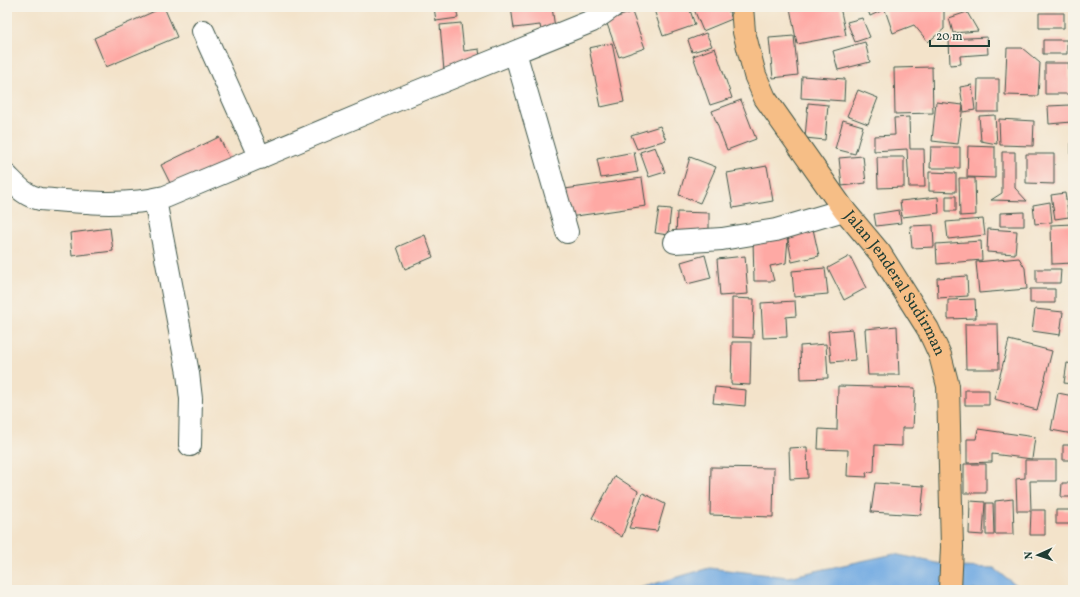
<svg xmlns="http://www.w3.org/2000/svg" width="1080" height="597" viewBox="0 0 1080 597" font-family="Vollkorn,serif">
  <rect width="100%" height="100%" fill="#f7f3e8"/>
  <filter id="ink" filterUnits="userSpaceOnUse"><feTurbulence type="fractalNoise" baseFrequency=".025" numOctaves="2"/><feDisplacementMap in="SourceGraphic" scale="8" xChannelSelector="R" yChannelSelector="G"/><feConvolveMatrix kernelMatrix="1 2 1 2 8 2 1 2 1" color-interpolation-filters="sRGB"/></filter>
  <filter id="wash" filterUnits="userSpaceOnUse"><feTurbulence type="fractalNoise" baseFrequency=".012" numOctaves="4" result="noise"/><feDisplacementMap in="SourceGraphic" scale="16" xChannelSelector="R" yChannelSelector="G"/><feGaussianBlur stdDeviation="0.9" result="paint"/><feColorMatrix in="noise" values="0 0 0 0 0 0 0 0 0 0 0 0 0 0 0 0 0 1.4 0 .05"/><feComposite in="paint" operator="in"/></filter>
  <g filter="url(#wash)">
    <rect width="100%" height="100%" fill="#f3e3ca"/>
    <path fill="#73abe2" stroke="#49748b" d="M894 554 956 567 994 568 1022 590H633L709 568 788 577Z"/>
    <g id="blocks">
      <path fill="#fea9a4" d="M164 7 177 37 106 67 94 38Z
        M434 7H456L458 18 436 21Z
        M511 7H552L555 28 541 30 540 25 514 28Z
        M653 7H689L695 25 663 36Z
        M693 7H727L732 19 703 31Z
        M796 7H840L846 35 797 44 790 8Z
        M867 7H879L881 11 870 16Z
        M884 7H950L944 9V29L928 42 914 25 893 33Z
        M632 12 645 48 619 57 606 21Z
        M967 12 978 31 953 33 949 18Z
        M1039 13H1064V28H1039Z
        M862 18 870 37 855 42 847 22Z
        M461 23 464 51 479 49 481 67 444 71 440 25Z
        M706 33 712 46 692 52 688 40Z
        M794 36 798 75 773 78 769 38Z
        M987 37 988 54 960 56 961 64 950 65 949 39Z
        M1043 40H1067V54H1043Z
        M865 42 870 62 838 70 833 51Z
        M612 43 624 102 601 107 589 48Z
        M715 48 732 98 710 105 693 56Z
        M1007 48H1022L1040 63 1038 96 1005 95Z
        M1045 63H1069V94H1045Z
        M932 67 933 113 895 114 894 68Z
        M802 76 845 79 844 101 801 98Z
        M978 79H999V112H977Z
        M972 85 975 110 964 112 960 87Z
        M858 90 878 98 868 124 847 116Z
        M741 100 756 139 727 150 712 111Z
        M936 102 963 105 958 144 932 141Z
        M808 103 828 105 825 140 805 138Z
        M1070 105 1071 122 1049 124 1048 106Z
        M995 115 997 144 981 141 979 116Z
        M909 117 910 149H924L925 187H909L907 149 874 151V136L895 135 894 118Z
        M999 119 1034 121 1033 146 1000 145Z
        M843 120 863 126 855 154 835 149Z
        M660 126 666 140 637 149 631 135Z
        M219 137 233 165 175 193 161 165Z
        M1071 139H1073V174L1071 173Z
        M968 146 995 147V178L967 177Z
        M655 147 665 172 649 177 640 152Z
        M931 147H960V168H930Z
        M634 152 638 172 601 178 597 159Z
        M1002 152H1015V188L1027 201 991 200 1002 193Z
        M1026 154H1054V184L1026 183Z
        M863 156 866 183 842 186 839 158Z
        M690 157 716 167 700 203 679 195Z
        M877 157H904V187L878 188Z
        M767 166 773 201 733 208 727 173Z
        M929 172 956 173V192L929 191Z
        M642 178 646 206 569 217 565 189Z
        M959 178H975L976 215 960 216Z
        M1065 193 1069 217 1055 219 1051 195Z
        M946 196H956V211H946Z
        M938 197 939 213 902 217 900 201Z
        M1050 202 1052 222 1035 224 1033 205Z
        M659 208 671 209 668 235 655 233Z
        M899 210 901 223 876 226 874 214Z
        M677 212 709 213V235L676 236Z
        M1024 212V226H1000V213Z
        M983 219 985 235 948 239 946 222Z
        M1073 224V263L1052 264 1051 225Z
        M933 225 934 247 912 248 910 226Z
        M110 228 113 251 72 256 70 233Z
        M813 229 819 256 792 262 787 234Z
        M988 229 1017 231 1015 254 987 252Z
        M425 235 433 257 405 269 397 247Z
        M788 238 786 263 770 266 774 281H754L753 239Z
        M981 241 982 260 937 264 936 244Z
        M705 255 711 278 687 284 681 262Z
        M745 256 748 294 720 296 717 259Z
        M850 256 866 288 844 300 828 268Z
        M1019 258 1025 268 1027 289 979 293 976 262Z
        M825 268 828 294 794 297 792 271Z
        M1036 269H1061L1060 283H1036Z
        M967 276 968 296 938 298 937 278Z
        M1030 289H1055V303H1030Z
        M732 298 754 299 753 338 732 337Z
        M975 299 976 318 948 319V300Z
        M795 301 796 316 786 317 787 337 763 338 761 303Z
        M1035 309 1063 312 1060 335 1032 331Z
        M965 324H998L999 369H966Z
        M897 326 899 375H868L865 329Z
        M852 329 855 360 831 362 828 331Z
        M1009 340 1052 351 1037 410 994 399Z
        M732 342H751L750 385 731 384Z
        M826 344 828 378 801 379 800 346Z
        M1067 363 1073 364V384L1064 383Z
        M838 386 915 388 913 428H902V446L875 445 874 471 866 473 867 477 847 476 848 450 818 449 819 429 837 430Z
        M715 387 746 390 745 406 713 403Z
        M965 390H989V405H965Z
        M1058 393 1073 396V434L1051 430Z
        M978 429 1035 437 1032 459 992 454V462L967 463V439H976Z
        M1063 445H1073V460H1063Z
        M807 447 808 478 790 479 789 448Z
        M1025 460H1056V481H1030L1031 510H1045V535H1030L1031 511H1017L1016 479 1025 478Z
        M964 464H986V493H964Z
        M711 467 774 468 773 517 710 515Z
        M615 476 638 491 622 537 592 518Z
        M875 483 924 486 921 515 871 512Z
        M1062 483H1073V497H1061Z
        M643 493 665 504 657 531 629 528Z
        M1013 499 1014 534H995V501Z
        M970 501 985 502 983 535 969 534Z
        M986 503H993L994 535H986Z
        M1056 510H1073V524H1056Z"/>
    </g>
  </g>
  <g filter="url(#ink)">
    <use href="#blocks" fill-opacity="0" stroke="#3f564a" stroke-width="1"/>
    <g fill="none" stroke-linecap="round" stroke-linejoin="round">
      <g stroke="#3f564a" stroke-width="24">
        <path id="minor" d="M203 31 260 158
          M515 52 567 232
          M7 176C17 186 25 196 40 199 82 202 123 207 165 197L399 99 592 21 612 7
          M155 200 188 373 191 399 190 445
          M675 242 722 239 776 230 844 210"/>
      </g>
      <g stroke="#3f564a" stroke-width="24">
        <g id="major">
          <path id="s1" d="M742 7 744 32 755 75 765 98 844 210 880 253 928 329 940 355 948 386 952 547 950 590"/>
        </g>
      </g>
      <use href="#minor" stroke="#fff" stroke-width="22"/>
      <use href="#major" stroke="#f6be86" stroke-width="22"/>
    </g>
  </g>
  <g text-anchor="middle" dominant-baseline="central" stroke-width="4" stroke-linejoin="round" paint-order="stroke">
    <g font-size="16" fill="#1f3d34" stroke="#f7f3e8">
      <text stroke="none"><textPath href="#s1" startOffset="321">Jalan Jenderal Sudirman</textPath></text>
    </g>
  </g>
  <rect width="1080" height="597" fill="none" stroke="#f7f3e8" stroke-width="24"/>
  <g transform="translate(1038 555) rotate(267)" stroke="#f7f3e8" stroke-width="3" paint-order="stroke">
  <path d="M0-3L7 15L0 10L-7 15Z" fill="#1f3d34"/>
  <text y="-6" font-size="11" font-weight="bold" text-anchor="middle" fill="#1f3d34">N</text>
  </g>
  <path d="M930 40v6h59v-6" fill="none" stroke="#1f3d34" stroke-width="2"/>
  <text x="936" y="40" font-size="12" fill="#1f3d34" stroke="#f7f3e8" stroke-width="3" paint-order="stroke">20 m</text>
</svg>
